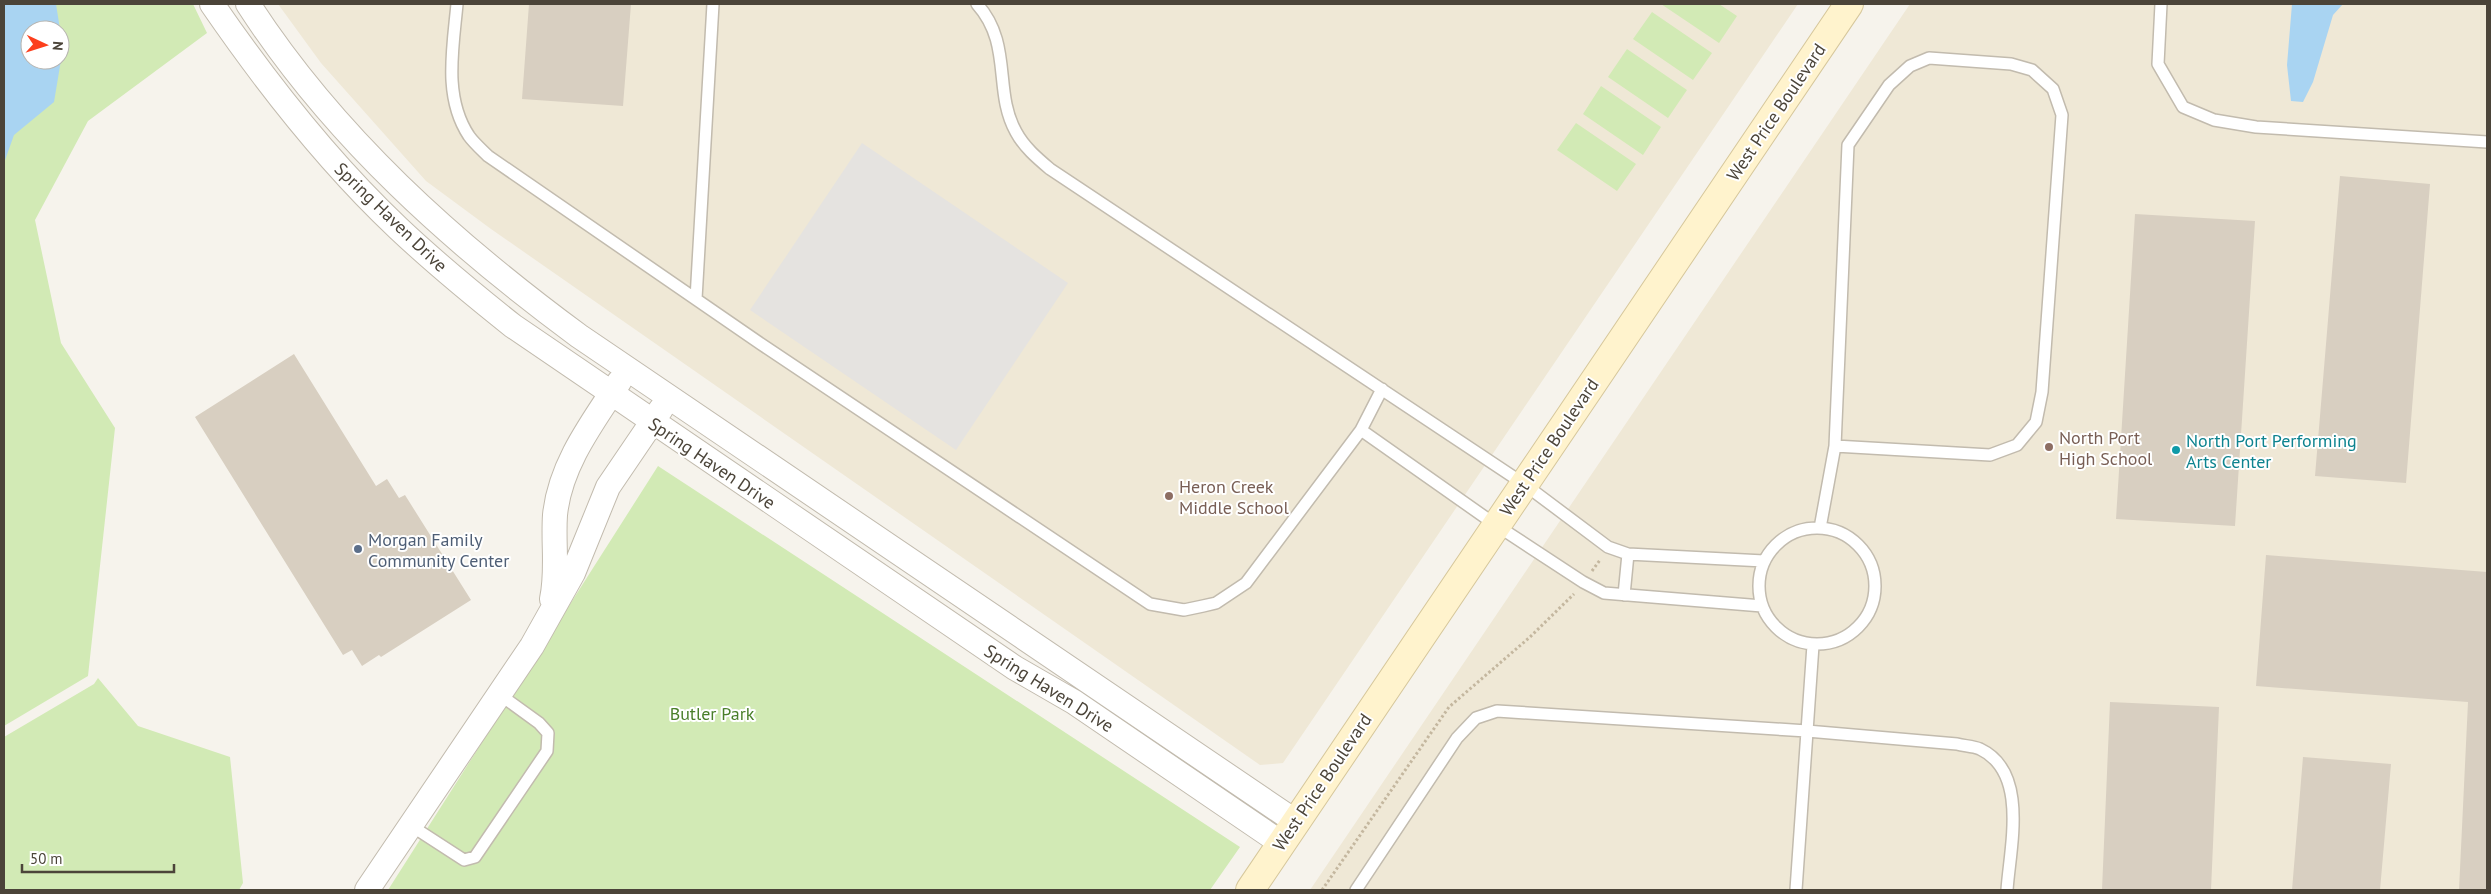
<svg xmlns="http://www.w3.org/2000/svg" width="2491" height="894" viewBox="0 0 2491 894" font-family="'PT Sans',sans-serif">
  <rect width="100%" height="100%" fill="#f6f3ec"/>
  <path fill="#efe8d6" d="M278 4H1798L1283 763 1260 765 491 229 426 181 321 63Z
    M1910 4H2487V890H1310Z"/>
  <path fill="#d2eab5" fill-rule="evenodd" d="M4 4H193L207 33 88 121 35 220 61 343 115 428 88 676 4 726ZM30 30H60V60H30Z
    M1661 4H1719L1737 16 1719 43Z
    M1652 12 1712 53 1693 80 1633 39Z
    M1627 49 1687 90 1668 118 1608 77Z
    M1601 86 1661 127 1643 155 1583 114Z
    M1576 123 1636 164 1617 191 1557 150Z
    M658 466 1240 847 1210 890H388Z
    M98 678 138 726 230 757 243 883 239 890H4V737L94 684Z"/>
  <path fill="#e5e3e0" d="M862 143 1068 283 956 450 750 310Z"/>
  <path fill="#a9d4f2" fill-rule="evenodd" d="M4 4H56L63 48 54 102 14 135 4 163ZM30 30H60V60H30Z
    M2292 4H2343L2333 15 2313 82 2303 102 2291 101 2287 65Z"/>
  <path fill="#d8cfc1" d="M529 4H631L623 106 522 99Z
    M2340 176 2430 184 2406 483 2315 476Z
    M2135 214 2255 221 2235 526 2116 519Z
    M294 354 376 486 387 479 399 498 405 495 471 600 381 657 379 655 362 666 352 650 343 655 195 417Z
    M2266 555 2487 572V890H2459L2468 702 2256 686Z
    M2110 702 2219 707 2211 890H2102Z
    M2303 757 2391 764 2380 890H2292Z"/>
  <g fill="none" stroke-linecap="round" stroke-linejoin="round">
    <g stroke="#c2bbae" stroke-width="14">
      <path id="lane" d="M457 4C453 48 443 97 469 136 474 143 482 150 488 156L761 344 1150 604 1184 610 1203 606 1216 603 1246 583 1361 430 1382 389
        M977 4C1013 44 993 91 1016 132 1024 147 1037 158 1050 169L1524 484 1608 547 1628 554 1764 561
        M2161 4 2158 64 2183 107 2214 120 2256 127 2487 142
        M696 299 713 4
        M1361 430 1496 525 1583 582 1604 593 1762 606
        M1820 528 1835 446 1990 455 2017 445 2036 422 2042 392 2062 115 2053 89 2032 70 2011 64 1929 58 1910 66 1889 85 1848 145 1835 446
        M1759 586a58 58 0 1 1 116 0a58 58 0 1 1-116 0Z
        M1624 595 1628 554
        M410 825 464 860 475 857 547 751 548 733 539 723 499 694
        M1356 890 1457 738 1476 718 1497 711 1807 731 1957 744C1964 746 1973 746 1980 749 2029 772 2010 847 2007 890
        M1796 890 1813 645"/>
    </g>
    <g stroke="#c2bbae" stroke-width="26">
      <path id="street" d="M212 4C267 84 327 161 398 228 435 263 474 295 513 326L1015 668 1074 702 1281 843
        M248 4C334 137 453 243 579 336L1296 822
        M552 599C558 571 553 544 555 515 560 465 592 423 619 382
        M367 890 532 646 573 573 608 487 661 409"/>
    </g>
    <g stroke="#d6c79b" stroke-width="30">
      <path id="secondary" d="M1250 890 1849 4"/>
    </g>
    <path stroke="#c4b79f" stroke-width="3" stroke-dasharray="2.5 2.5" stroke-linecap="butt" d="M1592 571 1600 560
      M1322 890 1449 707 1530 637 1574 594"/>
    <use href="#lane" stroke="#fff" stroke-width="11"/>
    <use href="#street" stroke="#fff" stroke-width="24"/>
    <use href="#secondary" stroke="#fff3cd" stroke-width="28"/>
  </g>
  <g fill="#8d6e63" stroke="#fff" stroke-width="2">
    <circle cx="2049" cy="447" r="5"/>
    <circle cx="1169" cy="496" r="5"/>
  </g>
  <circle fill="#0f9aa8" stroke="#fff" stroke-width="2" cx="2176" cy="450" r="5"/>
  <circle fill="#5c6f8a" stroke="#fff" stroke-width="2" cx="358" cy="549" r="5"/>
  <g text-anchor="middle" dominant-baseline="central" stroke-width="4" stroke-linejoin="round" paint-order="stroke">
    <g font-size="18" fill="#4b4439" stroke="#fff">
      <text transform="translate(1776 112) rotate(-56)">West Price Boulevard</text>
      <text transform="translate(391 217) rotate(44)">Spring Haven Drive</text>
      <text transform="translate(1549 447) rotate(-56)">West Price Boulevard</text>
      <text transform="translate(712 463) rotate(34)">Spring Haven Drive</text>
      <text transform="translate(1049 688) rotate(32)">Spring Haven Drive</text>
      <text transform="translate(1322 782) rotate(-56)">West Price Boulevard</text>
    </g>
    <g font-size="18" fill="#785e54" stroke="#fff" text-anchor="start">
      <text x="2059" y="437">North Port<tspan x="2059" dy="21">High School</tspan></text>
      <text x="1179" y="486">Heron Creek<tspan x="1179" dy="21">Middle School</tspan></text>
    </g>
    <g font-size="18" fill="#0d838f" stroke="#fff" text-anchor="start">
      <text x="2186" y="440">North Port Performing<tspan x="2186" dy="21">Arts Center</tspan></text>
    </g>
    <g font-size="18" fill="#4e5e75" stroke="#fff" text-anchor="start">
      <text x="368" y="539">Morgan Family<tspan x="368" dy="21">Community Center</tspan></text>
    </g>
    <g font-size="18" fill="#4a7f2a" stroke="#fff">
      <text x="712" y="713">Butler Park</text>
    </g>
  </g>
  <rect width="2491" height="894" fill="none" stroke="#4b4439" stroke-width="10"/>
  <g transform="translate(45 45) rotate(94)"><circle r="24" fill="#ffffff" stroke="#b7b4b0"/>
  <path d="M0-4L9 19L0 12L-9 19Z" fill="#fc3f1d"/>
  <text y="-8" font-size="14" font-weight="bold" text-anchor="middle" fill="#4b4439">N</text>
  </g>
  <path d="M22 864v8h152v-8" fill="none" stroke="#4b4439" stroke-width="2.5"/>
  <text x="30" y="864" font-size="15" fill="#4b4439" stroke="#ffffff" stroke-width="4" paint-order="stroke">50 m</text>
</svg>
